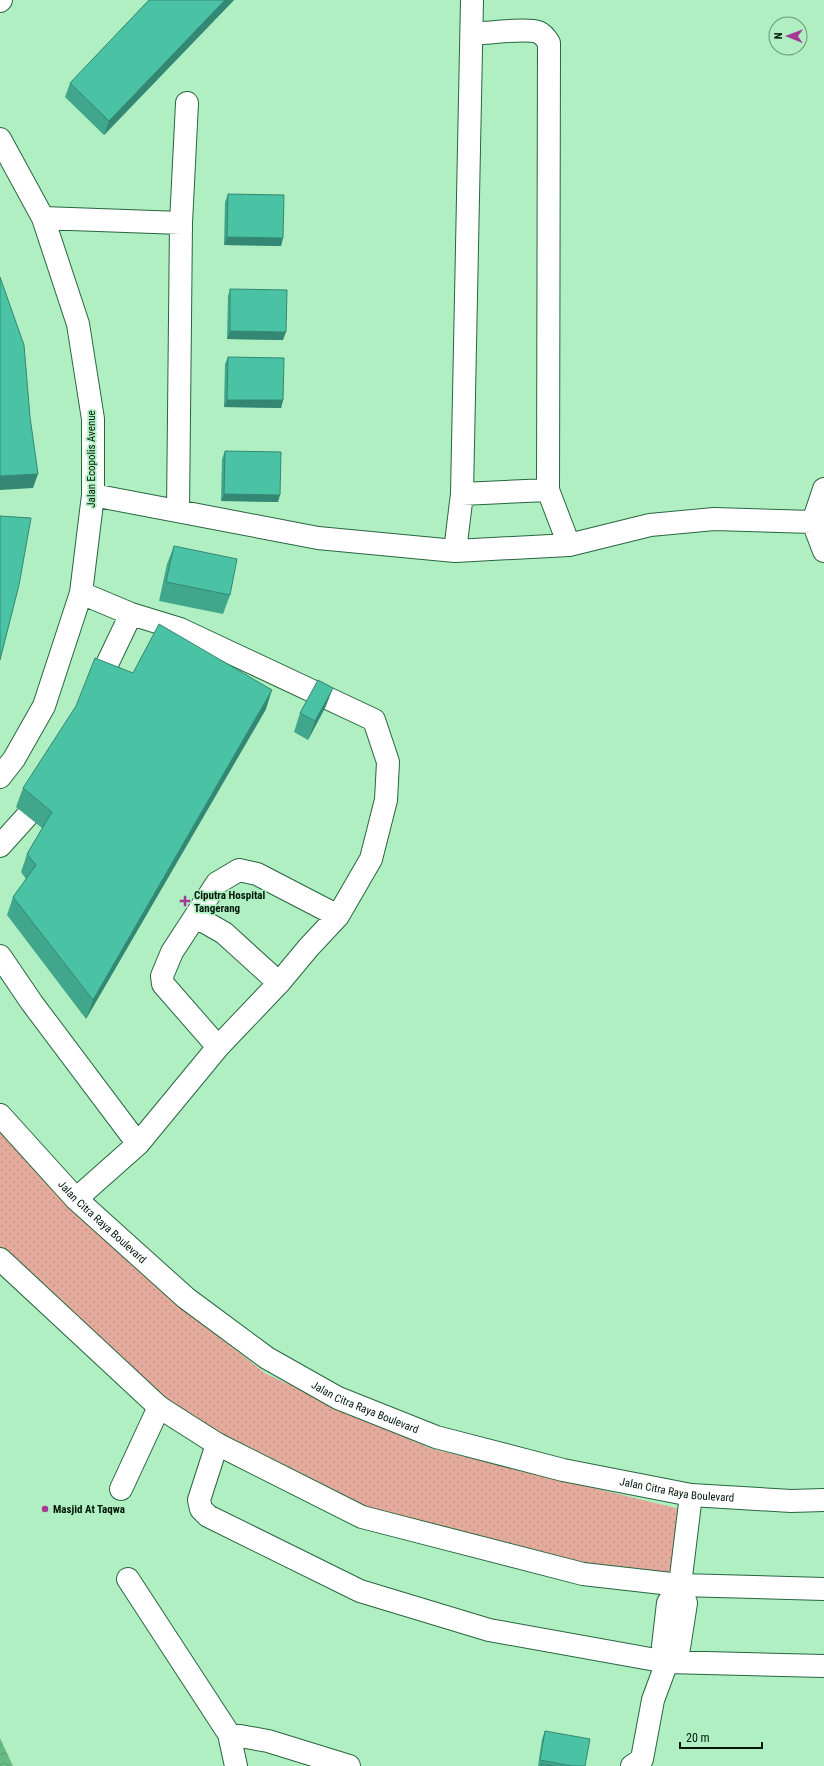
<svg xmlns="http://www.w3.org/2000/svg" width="824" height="1766" viewBox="0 0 824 1766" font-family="'Roboto Condensed',sans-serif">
  <defs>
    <pattern id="grass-dots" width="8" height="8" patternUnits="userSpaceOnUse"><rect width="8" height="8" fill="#e4ab9d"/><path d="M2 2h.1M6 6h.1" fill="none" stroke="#c29286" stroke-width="1.8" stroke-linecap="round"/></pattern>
    <pattern id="water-waves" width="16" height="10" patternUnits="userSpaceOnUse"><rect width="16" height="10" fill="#66ba83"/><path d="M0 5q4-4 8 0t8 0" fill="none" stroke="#579f70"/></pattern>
  </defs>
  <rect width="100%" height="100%" fill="#afefc2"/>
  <path fill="url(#grass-dots)" d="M0 1110 180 1306 266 1374 429 1448 684 1510 678 1588 357 1509 217 1443 0 1259Z"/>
  <path fill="url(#water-waves)" d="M0 1738 13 1766H0Z"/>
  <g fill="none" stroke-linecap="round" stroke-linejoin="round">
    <g stroke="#286640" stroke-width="24">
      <path id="minor" d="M0 1 1 0
        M472 34C486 33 527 28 538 32 543 34 546 38 549 43L548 490 569 545
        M0 139 43 218 78 324 93 419V495L81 593 44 706 14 759 0 777
        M43 218 181 223
        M824 489 813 522 824 551
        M462 494 548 490
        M93 495 318 538 455 551 569 545 650 525 714 519 813 522
        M178 511 181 223 187 103
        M455 551 462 494 472 0
        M99 681 131 614
        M0 846 27 816
        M196 917 224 933 279 983
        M0 956 32 1003 138 1144
        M218 1047 163 984 162 976 172 952 217 883 239 870 257 874 338 916
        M76 1199 138 1144 218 1047 279 983 309 947 338 916 371 859 386 800 388 762 374 720 180 629 131 614 81 593
        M217 1444 199 1500 201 1509 208 1516 360 1591 489 1630 667 1662 824 1666
        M121 1489 159 1407
        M128 1579 229 1734 236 1766
        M667 1662 663 1646 668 1603 680 1585
        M229 1734 268 1741 349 1766
        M632 1766 642 1759 653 1700 667 1662 679 1648 686 1603 680 1585 691 1495"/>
    </g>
    <g stroke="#286640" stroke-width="24">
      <g id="major">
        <path id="s1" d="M0 1115 76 1199 186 1298 267 1358 338 1398 436 1437 563 1470 691 1495 791 1501 824 1500"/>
        <path d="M0 1259 159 1407 217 1444 362 1517 583 1574 680 1585 824 1589"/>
      </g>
    </g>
    <use href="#minor" stroke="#fff" stroke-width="22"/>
    <use href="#major" stroke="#fff" stroke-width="22"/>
  </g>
  <path fill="#40a78d" d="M149 0H234L104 135 65 97 70 83Z
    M228 194 283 238 281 246 224 245 225 202Z
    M230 289 283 340 227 339 228 296Z
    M228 357 283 400 281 408 224 407 225 364Z
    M225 451 278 502 221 501 222 459Z
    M174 546 230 595 223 614 159 601 167 564Z
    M133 673 266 709 86 1019 7 915 13 897 26 879 21 872 27 854 42 828 16 807 23 788Z
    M326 706 308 740 294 732 300 713Z
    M545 1731 585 1766H538L542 1739Z"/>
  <path fill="#348873" d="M225 0H234L104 135 109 121Z
    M227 237 283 238 281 246 224 245Z
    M230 331 286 332 283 340 227 339Z
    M227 400H283L281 408 224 407Z
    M38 474 33 488 0 490V476Z
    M224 494 280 495 278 502 221 501Z
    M333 688 326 706 308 740 315 721Z
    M272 690 266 709 86 1019 93 1000Z"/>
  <path fill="#4ac2a4" stroke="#348873" d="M149 0H225L109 121 70 83Z
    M228 194 284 195 283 238 227 237Z
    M0 277 24 345 30 417 38 474 0 476Z
    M230 289 287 290 286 332 230 331Z
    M228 357 284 358 283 400H227Z
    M225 451 281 452 280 495 224 494Z
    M0 516 31 518 19 585 0 660Z
    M174 546 237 559 230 595 166 582Z
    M159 624 272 690 93 1000 13 897 36 865 27 854 52 812 23 788 76 706 95 658 133 673Z
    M318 680 333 688 315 721 300 713Z
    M545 1731 590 1739 585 1766H572L540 1760Z
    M541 1764 554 1766H541Z"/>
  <g fill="#a53796" stroke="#afefc2" stroke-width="1.5">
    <path d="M183 895h4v4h4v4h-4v4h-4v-4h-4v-4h4z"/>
    <circle cx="45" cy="1509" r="4"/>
  </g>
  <g text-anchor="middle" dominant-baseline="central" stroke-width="3.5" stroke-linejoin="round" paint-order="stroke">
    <g font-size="11" fill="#001708" stroke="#afefc2">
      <text transform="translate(91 459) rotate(-90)">Jalan Ecopolis Avenue</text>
      <text stroke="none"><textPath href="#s1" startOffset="148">Jalan Citra Raya Boulevard</textPath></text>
      <text stroke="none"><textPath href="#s1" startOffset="472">Jalan Citra Raya Boulevard</textPath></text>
      <text stroke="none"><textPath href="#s1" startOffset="796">Jalan Citra Raya Boulevard</textPath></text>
    </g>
    <g font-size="11" font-weight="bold" fill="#001708" stroke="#afefc2" text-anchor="start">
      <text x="194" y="895">Ciputra Hospital<tspan x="194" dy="13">Tangerang</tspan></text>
      <text x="53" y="1509">Masjid At Taqwa</text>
    </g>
  </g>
  <g transform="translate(788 36) rotate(271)"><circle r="19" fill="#afefc2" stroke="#699978"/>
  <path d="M0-3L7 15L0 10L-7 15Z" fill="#a53796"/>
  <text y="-6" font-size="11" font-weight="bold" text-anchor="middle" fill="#001708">N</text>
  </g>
  <path d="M680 1742v6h82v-6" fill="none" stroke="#001708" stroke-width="2"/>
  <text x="686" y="1742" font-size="12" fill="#001708" stroke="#afefc2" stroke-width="3" paint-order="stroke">20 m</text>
</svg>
